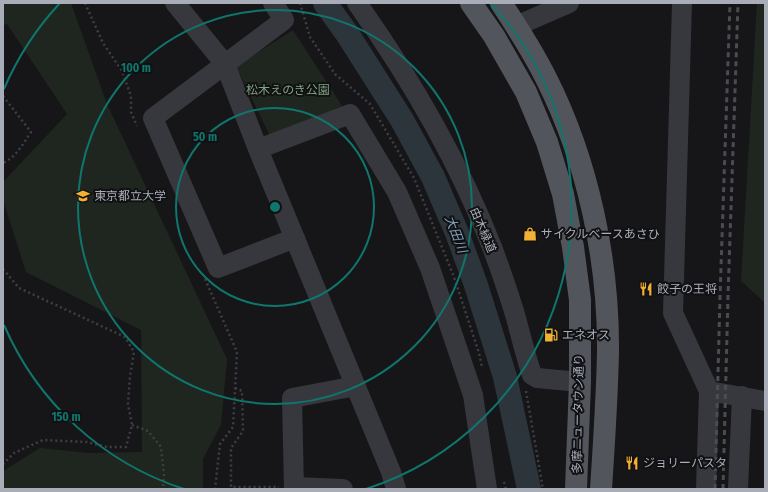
<svg xmlns="http://www.w3.org/2000/svg" width="768" height="492" viewBox="0 0 768 492" font-family="'Fira Sans Condensed','Noto Sans JP',sans-serif">
  <rect width="100%" height="100%" fill="#161618"/>
  <path fill="#1e261f" d="M3 3H71L107 104 227 359 221 425 203 459V489H3V471L40 448 89 453 142 452 141 330 26 272 3 200V182L67 114 7 24 3 25Z
    M757 3H765V303L741 281Z
    M293 30 342 106 271 138 236 66Z"/>
  <g fill="none" stroke-linecap="round" stroke-linejoin="round">
    <path stroke="#2c353c" stroke-width="24" d="M325 3 348 35 402 120 433 177 457 233 476 285 505 377 529 489"/>
    <path stroke="#3d3f44" stroke-width="2.5" stroke-dasharray="2 3" stroke-linecap="butt" d="M85 3 103 43 122 71 131 96V112L137 126
      M300 3 310 37 335 74 370 104 414 178 454 277 479 353 482 367
      M3 96 31 132C23 144 16 157 3 163
      M3 269 19 288 125 337 134 352 130 376 128 404 132 425 126 447H107L87 442 43 440 14 453 3 464
      M205 279 237 352 233 427 220 444 215 489
      M235 388 242 391 243 431 231 448V487H279
      M526 391 543 489
      M132 425 148 431 161 447 164 475 163 489
      M504 482 506 489"/>
    <path stroke="#37383d" stroke-width="20" d="M175 3 225 64 258 149 391 472 396 489
      M273 3 284 20 153 118 218 268 295 238
      M357 3C411 79 458 160 492 247 500 268 507 289 514 311 520 332 525 354 532 375L537 378 580 382
      M682 3 673 313 709 391 706 489
      M516 26 569 3
      M258 149 350 114 397 192 430 268 473 395 487 489
      M709 391 765 401
      M294 487 343 489
      M294 489 292 398 356 386
      M738 489 742 396"/>
    <path stroke="#53555c" stroke-width="22" d="M471 3 494 36 526 92 547 142 563 194 573 247 580 300V382L576 489
      M501 3C517 27 533 52 546 78 588 161 609 261 608 353 607 398 604 444 601 489"/>
    <path stroke="#4a4c52" stroke-width="3" stroke-dasharray="5 4" stroke-linecap="butt" d="M715 489 720 297 730 3
      M723 489 728 296 738 3"/>
  </g>
  <g fill="none" stroke="#0f766e" stroke-width="2">
    <circle cx="275" cy="207" r="99"/>
    <circle cx="275" cy="207" r="197"/>
    <path d="M184 489A296 296 0 0 1 4 325M4 89A296 296 0 0 1 60 3M490 3A296 296 0 0 1 366 489"/>
  </g>
  <defs>
    <g id="university-bare" transform="scale(1.08)"><path d="M0-5L7-2L0 1L-7-2ZM-4 1L0 2.5L4 1V4Q0 6-4 4Z" fill="#f2b134" stroke="#111113" stroke-width="2.5" paint-order="stroke"/></g>
    <g id="shop-bare" transform="scale(1.08)"><path d="M-5-2.5h2.3a2.7 3.5 0 0 1 5.4 0H5L5.5 6h-11ZM-1.5-2.5h3a1.5 2.3 0 0 0-3 0Z" fill="#f2b134" stroke="#111113" stroke-width="2.5" paint-order="stroke"/></g>
    <g id="restaurant-bare" transform="scale(1.08)"><path d="M-5-6h1v4h1v-4h1v4h1v-4h1v5L-1.5 .5V6h-2V.5L-5-1ZM5-6V6H3V1.5H1.5Q1.5-4 5-6Z" fill="#f2b134" stroke="#111113" stroke-width="2.5" paint-order="stroke"/></g>
    <g id="fuel-bare" transform="scale(1.08)"><path d="M-5.5-6h7V0h2V4h1.3V-2.5L3-4.5l.8-.8L6-3V5H2.5V1h-1V6h-7ZM-4.2-4.7v3.2H.2V-4.7Z" fill="#f2b134" stroke="#111113" stroke-width="2.5" paint-order="stroke"/></g>
  </defs>
  <g fill-rule="evenodd">
    <use href="#university-bare" x="83" y="196"/>
    <use href="#shop-bare" x="530" y="234"/>
    <use href="#restaurant-bare" x="646" y="289"/>
    <use href="#fuel-bare" x="551" y="335"/>
    <use href="#restaurant-bare" x="632" y="463"/>
  </g>
  <g text-anchor="middle" dominant-baseline="central" stroke-width="4" stroke-linejoin="round" paint-order="stroke">
    <g font-size="12" fill="#7fa381" stroke="#111113">
      <text x="288" y="90">松木えのき公園</text>
    </g>
    <g font-size="12" fill="#a8adb8" stroke="#111113" text-anchor="start">
      <text x="94" y="196">東京都立大学</text>
      <text x="541" y="234">サイクルベースあさひ</text>
      <text x="657" y="289">餃子の王将</text>
      <text x="562" y="335">エネオス</text>
      <text x="643" y="463">ジョリーパスタ</text>
    </g>
    <g font-size="12" fill="#a8adb8" stroke="#111113">
      <text transform="translate(483 230) rotate(67)">由木緑道</text>
      <text transform="translate(578 414) rotate(-89)">多摩ニュータウン通り</text>
    </g>
    <g font-size="13" font-style="italic" fill="#7f9bb3" stroke="#111113">
      <text transform="translate(456 234) rotate(69)">大田川</text>
    </g>
  </g>
  <circle cx="275" cy="207" r="6" fill="#0f766e" stroke="#111113" stroke-width="2"/>
  <g font-size="12" text-anchor="middle" font-weight="bold" fill="#0f766e" stroke="#111113" stroke-width="4" stroke-linejoin="round" paint-order="stroke">
    <text x="136" y="72">100 m</text>
    <text x="205" y="141">50 m</text>
    <text x="66" y="421">150 m</text>
  </g>
  <rect width="768" height="492" fill="none" stroke="#a8adb8" stroke-width="8"/>
</svg>
